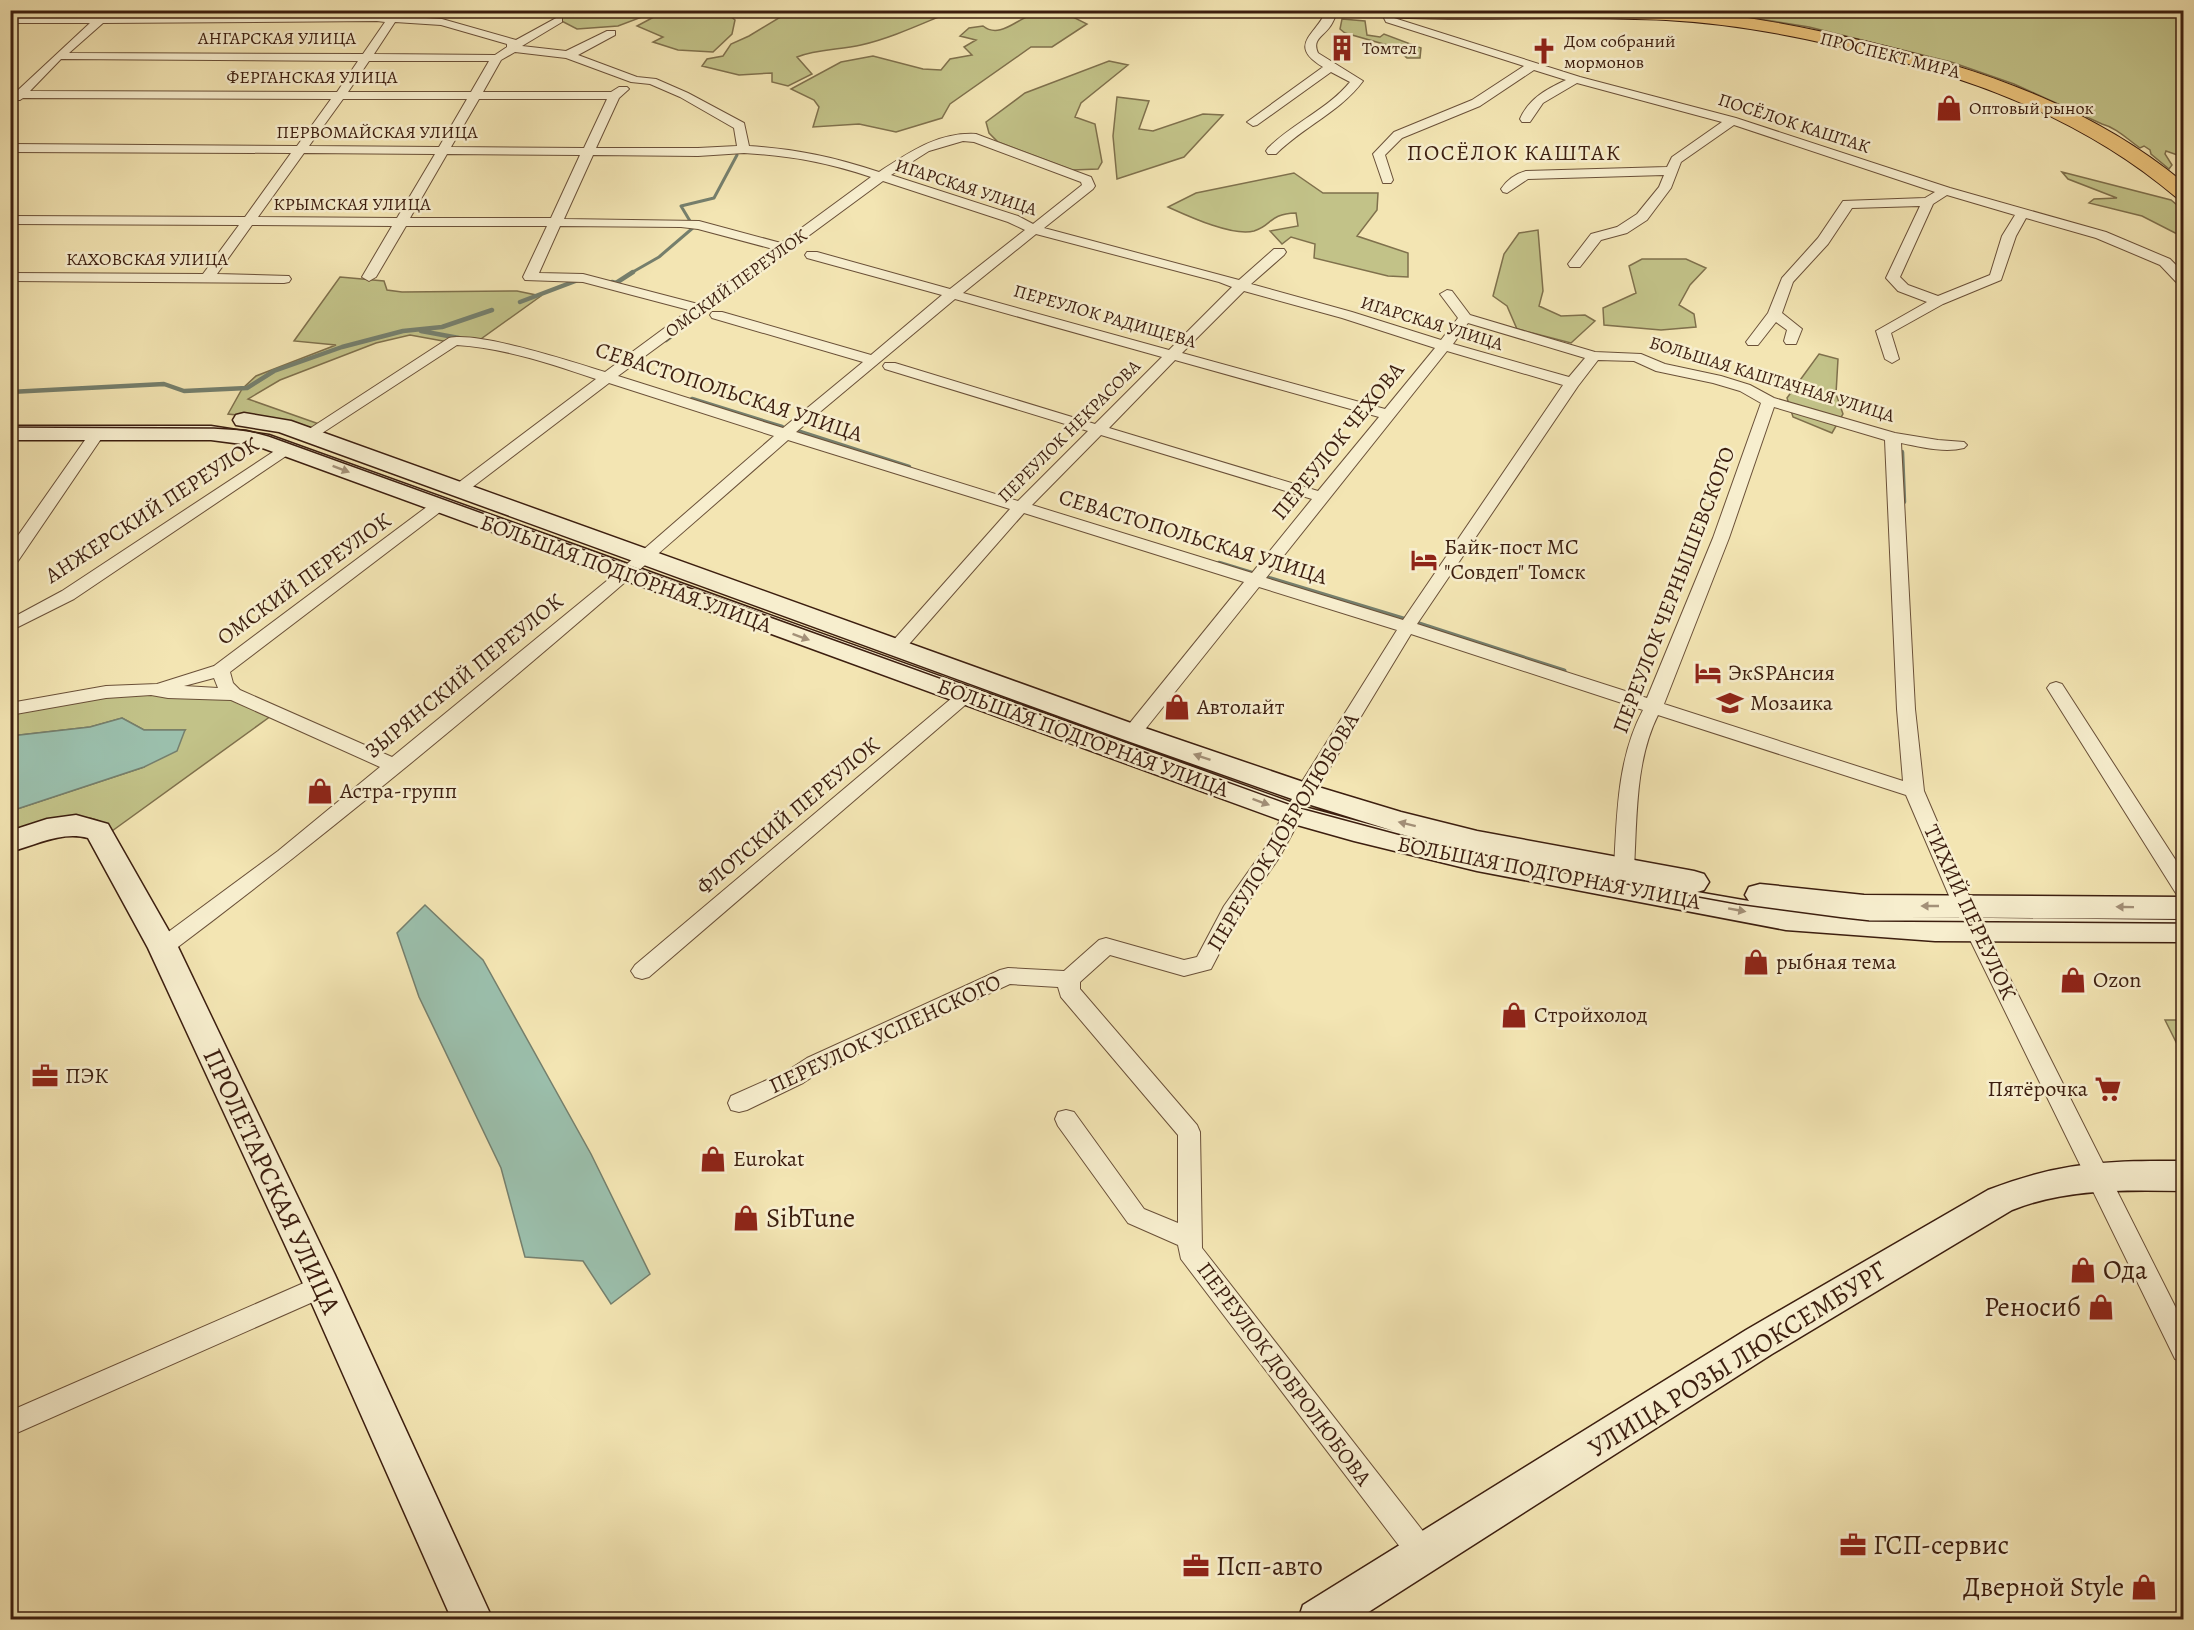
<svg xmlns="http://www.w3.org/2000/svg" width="2194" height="1630" viewBox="0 0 2194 1630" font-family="Alegreya,serif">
  <rect width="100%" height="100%" fill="#f3e5b3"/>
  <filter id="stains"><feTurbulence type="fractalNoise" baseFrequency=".00333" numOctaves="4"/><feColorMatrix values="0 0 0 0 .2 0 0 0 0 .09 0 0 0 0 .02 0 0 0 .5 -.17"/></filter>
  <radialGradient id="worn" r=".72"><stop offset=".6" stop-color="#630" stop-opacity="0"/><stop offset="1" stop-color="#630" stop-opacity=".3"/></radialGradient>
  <path fill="#c2c288" stroke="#7f704c" stroke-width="1.5" d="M792 10H953V11C923 23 892 38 861 45 840 50 817 49 797 57L812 74 788 86 772 82V73L739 75 702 66 707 59 723 56 731 44 749 36Z
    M525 11H652L650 14 618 26 577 29 552 16Z
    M665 11H724L735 20 732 34 713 52 678 50 653 42 663 37 637 26Z
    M1055 11H1061L1087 24 1052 47H1031L950 104 942 118 896 132 859 124 813 127 819 107 814 100 791 89 841 62 873 56 923 69 941 70 950 59 972 55 964 47 976 40 960 36 969 28 983 26C999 39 1016 20 1031 15 1039 12 1048 12 1055 11Z
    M1710 11H2183V157L2166 151 2165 154 2172 165 2169 169 2151 154 2150 150 2144 146 2140 148C2127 139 2117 128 2102 124L2014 84 1951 62 1809 27Z
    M1342 19 1365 21 1367 35 1380 37 1384 34 1421 48 1420 58H1407L1394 47 1345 33 1340 29Z
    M1109 61 1128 65 1081 103 1075 117 1095 124 1102 162 1098 169 1072 170 998 142 989 133 986 122 1025 93Z
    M1117 97 1149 101 1139 129 1153 131 1203 114 1223 115 1184 157 1117 179 1113 136Z
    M2062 172 2171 200 2183 210V237L2142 216 2089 203 2094 199 2117 198 2068 179Z
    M1294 173 1323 193H1378L1377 210 1357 236 1408 253V277L1388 276 1314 258 1315 244 1291 237 1282 244 1270 231 1298 226 1296 213C1268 214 1273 225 1254 231 1233 237 1188 216 1168 207L1196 193Z
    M1538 230 1543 291 1539 306 1561 316 1585 315 1595 321 1571 343 1517 329 1507 306 1493 296 1504 254 1519 233Z
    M1642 259H1686L1706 268 1690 285 1679 305 1694 314 1696 327 1661 330 1604 325 1603 308 1636 293 1629 266Z
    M340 277 384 281 387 290 402 292 517 291 541 296 478 341H443L410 335 376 343 280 380 248 399 319 424 307 432 257 417 228 414 242 389 256 376 336 345 294 341Z
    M1819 354 1838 359 1836 394 1843 414 1832 433 1793 417 1787 398Z
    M144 694 232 698 271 716 112 831C91 802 36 827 11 837V811L144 767 185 730H144L122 718 90 727 11 736V712L109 695Z
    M2165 1020H2183V1056Z"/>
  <path fill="#9bbfac" stroke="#757f6d" stroke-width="1.5" d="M122 718 144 730H185L177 751 144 767 11 811V736L90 727Z
    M425 905 483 960 591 1154 650 1274 611 1304 583 1261 525 1257 501 1168 419 997 397 933Z"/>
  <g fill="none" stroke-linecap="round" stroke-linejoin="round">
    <path stroke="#757f6d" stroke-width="3" d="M690 221 681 206 714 198 737 155
      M631 273 659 257 694 227
      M757 273 765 267"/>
    <path stroke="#757f6d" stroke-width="4.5" d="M612 282 616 283 633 272
      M520 302 578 280
      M421 331 459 338
      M666 340 759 272
      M10 392 164 384 184 391 247 388 274 371 342 347 403 331 442 327 492 310
      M692 399 782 427
      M797 431 909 467
      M1902 452 1904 502
      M1219 563 1404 619"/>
    <path stroke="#757f6d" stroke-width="5" d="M1419 624 1564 671"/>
    <g stroke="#6a5038" stroke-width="2">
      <path id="street" d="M1327 10H1338C1335 17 1333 23 1329 28 1322 37 1312 40 1318 53L1363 81C1340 112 1303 127 1276 154H1268L1266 151 1268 148C1293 123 1328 109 1350 82L1331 72 1257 125 1253 126 1247 122 1323 67C1287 45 1315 36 1327 10Z
        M1387 11 1391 12 1394 18 1580 77 1736 118 1950 188 2106 232 2170 259 2184 273V286L2179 285 2160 265 2096 238 2026 218 2016 236 2001 280 1943 304 1891 333 1899 359 1892 363 1885 359 1876 331 1927 302 1898 291 1886 278 1920 206 1852 208 1828 244 1793 282 1782 313 1802 329 1796 344H1786L1784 341 1787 330 1776 322 1758 345H1748L1746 342 1768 313 1782 278 1818 238 1843 201 1925 198 1935 192 1734 125 1681 162 1671 188 1647 220 1627 233 1601 240 1580 267H1570L1568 264 1591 234 1617 227 1637 214 1659 187 1664 175 1528 179 1507 193 1503 192 1501 189C1507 180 1515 174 1526 171L1667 167 1672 157 1722 122 1577 83 1543 103 1530 122H1522L1520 119C1529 98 1547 89 1566 80L1534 70 1480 106 1402 138 1385 155 1393 180 1391 183H1383L1373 154 1394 132 1472 100 1524 66 1386 22 1382 14ZM1947 195 2015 215 2002 236 1990 275 1938 296 1908 285 1900 277 1933 204Z
        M104 13 109 16 377 15 442 19 516 40 558 17 562 18V22L522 46 566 51 607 31H615V35L578 55 637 77 656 79 688 93 744 123 749 146C796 149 834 157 879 172 910 152 938 132 976 134L1091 177 1095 186 1093 189 1044 228 1239 280 1274 249H1284L1286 252 1284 255 1251 284 1352 312 1441 340 1458 318 1440 294 1447 290 1452 291 1470 315 1534 334 1595 352 1641 354 1665 364 1721 376 1750 385 1774 398 1895 433 1938 440 1964 442 1967 445 1964 448C1944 453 1921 447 1901 443L1915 709 1924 791 1973 905 2184 1324V1362L2175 1359 1953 905 1906 795 1658 715C1635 761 1637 818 1634 869L1631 874 1624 876 1617 874 1614 869C1617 815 1617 759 1643 710L1411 634 1314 794 1279 858 1239 915 1211 969 1184 976 1110 955 1080 982V989L1197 1125 1200 1132 1202 1248 1433 1544 1437 1554 1433 1564 1423 1568 1413 1564 1181 1259 1178 1245 1128 1223 1058 1126 1055 1119 1058 1112 1066 1110 1074 1112 1144 1209 1178 1223V1135L1061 997 1058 987 1010 984 823 1070 803 1083 747 1110 739 1112 731 1110 728 1103 731 1096 787 1071 807 1058 1000 970 1008 968 1064 971 1099 940 1106 938 1184 960 1197 957 1224 906 1265 848 1298 788 1397 630 1259 587 1139 737 1132 739 1125 737 1123 733 1125 729 1244 582 1024 513 903 651H891L888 647 891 643 1010 509 788 440C587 617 384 792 170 953L163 955 156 953 153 947 156 941 278 851 380 767 231 700 168 698 151 695 106 698 10 715V703L106 686 157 684 214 666 432 503 438 501 446 506 444 509 230 672 233 683 240 690 392 757 620 570 774 436 609 383 466 492H454L452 489 454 486 596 379C552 364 504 348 457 345L313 439H303L300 436 303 433 449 338C478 331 573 362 605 372L689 310 583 282 525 280 523 277 547 226H406L376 277 369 281 362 277 392 226 252 225 217 274 289 276 291 279 289 282 284 283 10 281V273L203 274 239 225 10 224V216L245 217 291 153 10 152V144L297 146 331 99 23 98 20 100H12L10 90 17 91 90 23H10V17L97 16ZM377 21 385 22 363 54 69 53 103 23ZM395 22 441 25 507 44V47L495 55 374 54ZM515 52 566 58 631 82 650 84 680 97 734 128 737 146 698 148H596L619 98 629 89 627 87H619L611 92H483L501 60ZM61 59 358 61 337 92 30 91ZM369 61H489L471 92H348ZM343 99H467L439 147 309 146ZM479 99H607L584 148 451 147ZM963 141 974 142 1081 182 1082 185 1033 224 1018 216 891 175 929 151ZM304 153 435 154 397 218 258 217ZM744 153C793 156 825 162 871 177L781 243 699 221 564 219 593 155 698 156ZM447 154 580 155 551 218H410ZM883 181 1008 222 1025 230 950 289 817 252H807L805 255 807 258 942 295 871 355 722 312H712L710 315 712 318 863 362 783 428 618 376ZM560 226 681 227 698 229 773 249 698 304 583 274 539 273ZM1036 234 1219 282 1232 287 1169 350 963 293ZM1244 291 1342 318 1435 348 1385 409 1182 353ZM955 299 1162 357 1095 424 895 363H885L883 366 885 369 1088 431 1018 501 796 432ZM1468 323 1585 358 1569 377 1453 344ZM1447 351 1563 385 1403 620 1266 578ZM1175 360 1379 417 1318 491 1109 428ZM1598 360 1634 361 1656 371 1713 383 1740 391 1761 403 1713 538 1647 698 1417 624 1578 386ZM1774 407 1885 440 1897 709 1903 781 1664 704 1729 538ZM1101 435 1312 499 1252 573 1032 505ZM214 678 218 688 184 686Z
        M97 428 105 433 16 564 10 565V547L92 430Z
        M287 444 292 446 295 449 292 452 74 599 10 631V619L62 591 282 446Z
        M2056 682 2062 684 2184 873V897L2177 895 2047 688 2050 684Z
        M965 690 971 692 974 696 971 700 649 977 642 979 635 977 631 971 635 965 959 692Z
        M322 1275 331 1278 334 1286 331 1294 10 1436V1411Z"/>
    </g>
    <g stroke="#3c1e0f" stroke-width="3">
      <path id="secondary" d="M244 413 291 421 1142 727 1315 786 1401 812 1477 831 1694 871 1704 874 1709 882 1704 890 1697 892 1749 901 1745 895 1749 887 1760 884 1864 895 2184 897V919L1906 917 2184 920V942L1935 941 1786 930 1477 871 1354 841 1283 821 257 446 211 440H10V426H211L269 435 1301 806 1394 831 1295 800 1122 739 279 432 236 425 233 420 236 415Z
        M76 815 108 824 178 947 335 1275 493 1620H452L304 1286 148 948 88 838C61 831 36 845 10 852V831L47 819Z
        M2159 1161H2184V1191C2125 1190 2067 1188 2012 1210L1772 1354 1356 1620H1298L1303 1605 1746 1330 1988 1190C2049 1166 2095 1161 2159 1161Z"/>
    </g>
    <g stroke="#3c1e0f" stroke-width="2">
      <path id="primary" d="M1336 10C1413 10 1490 10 1567 10 1607 10 1649 8 1689 11 1750 16 1809 28 1868 42 1981 69 2093 107 2184 183V200L2177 198C2078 114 1962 74 1837 46 1781 33 1724 23 1666 20 1559 15 1451 23 1344 15Z"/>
    </g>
    <use href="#street" fill="#f7eece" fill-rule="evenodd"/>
    <use href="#secondary" fill="#f7eece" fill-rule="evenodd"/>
    <use href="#primary" fill="#eac27a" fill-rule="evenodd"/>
    <path stroke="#3c1e0f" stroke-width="1.5" d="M10 427 214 428 246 430 269 436 1297 807 1431 843 1566 873 1737 904 1842 918 1869 921 2184 923"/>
  </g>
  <defs><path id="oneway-solid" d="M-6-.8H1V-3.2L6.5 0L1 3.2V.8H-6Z" transform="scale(1.5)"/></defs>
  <g fill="#a39078">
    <use href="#oneway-solid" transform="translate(341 469) rotate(21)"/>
    <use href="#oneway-solid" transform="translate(801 637) rotate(20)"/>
    <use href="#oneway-solid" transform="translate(1202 757) rotate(-161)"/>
    <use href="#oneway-solid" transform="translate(1261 802) rotate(20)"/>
    <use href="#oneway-solid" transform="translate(1407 824) rotate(-166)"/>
    <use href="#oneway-solid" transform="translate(1930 906) rotate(180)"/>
    <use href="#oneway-solid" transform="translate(2125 907) rotate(-179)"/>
    <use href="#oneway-solid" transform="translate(1737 910) rotate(10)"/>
  </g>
  <defs>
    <g id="building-bare" transform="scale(2.07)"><path d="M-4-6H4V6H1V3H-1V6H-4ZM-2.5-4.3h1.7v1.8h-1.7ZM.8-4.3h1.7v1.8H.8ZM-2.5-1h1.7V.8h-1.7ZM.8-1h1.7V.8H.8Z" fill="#8f2418" stroke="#f7eece" stroke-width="2.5" paint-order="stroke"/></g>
    <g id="church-bare" transform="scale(2.07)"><path d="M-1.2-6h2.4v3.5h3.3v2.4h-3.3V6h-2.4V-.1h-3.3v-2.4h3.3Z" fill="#8f2418" stroke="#f7eece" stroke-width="2.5" paint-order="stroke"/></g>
    <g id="shop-bare" transform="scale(2.07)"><path d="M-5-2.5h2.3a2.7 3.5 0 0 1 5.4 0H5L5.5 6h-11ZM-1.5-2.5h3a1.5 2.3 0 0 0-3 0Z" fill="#8f2418" stroke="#f7eece" stroke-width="2.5" paint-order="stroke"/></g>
    <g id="hotel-bare" transform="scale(2.07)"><path d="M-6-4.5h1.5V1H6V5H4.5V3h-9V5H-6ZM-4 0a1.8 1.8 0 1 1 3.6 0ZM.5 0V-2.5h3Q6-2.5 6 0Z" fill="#8f2418" stroke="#f7eece" stroke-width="2.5" paint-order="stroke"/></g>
    <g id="school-bare" transform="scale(2.07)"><path d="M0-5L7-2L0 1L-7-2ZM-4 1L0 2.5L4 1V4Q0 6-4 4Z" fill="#8f2418" stroke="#f7eece" stroke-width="2.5" paint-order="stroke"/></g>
    <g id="office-bare" transform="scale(2.07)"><path d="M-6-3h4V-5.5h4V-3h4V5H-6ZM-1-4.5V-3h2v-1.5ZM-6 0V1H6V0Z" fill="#8f2418" stroke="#f7eece" stroke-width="2.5" paint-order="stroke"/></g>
    <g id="supermarket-bare" transform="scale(2.07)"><path d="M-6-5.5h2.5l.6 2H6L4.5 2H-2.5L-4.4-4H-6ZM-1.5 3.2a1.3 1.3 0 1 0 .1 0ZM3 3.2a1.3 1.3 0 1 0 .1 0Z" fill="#8f2418" stroke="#f7eece" stroke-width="2.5" paint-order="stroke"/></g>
  </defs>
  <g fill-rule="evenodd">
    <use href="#building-bare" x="1342" y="48"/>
    <use href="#church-bare" x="1544" y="51"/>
    <use href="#shop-bare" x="1949" y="108"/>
    <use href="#hotel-bare" x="1424" y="560"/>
    <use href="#hotel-bare" x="1708" y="673"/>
    <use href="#school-bare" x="1730" y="703"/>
    <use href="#shop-bare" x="1177" y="707"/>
    <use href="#shop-bare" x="320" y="791"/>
    <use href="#shop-bare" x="1756" y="962"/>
    <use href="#shop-bare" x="2073" y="980"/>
    <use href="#shop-bare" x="1514" y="1015"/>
    <use href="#office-bare" x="45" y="1076"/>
    <use href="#supermarket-bare" x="2108" y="1089"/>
    <use href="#shop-bare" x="713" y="1159"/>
    <use href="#shop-bare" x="746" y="1218"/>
    <use href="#shop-bare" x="2083" y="1270"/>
    <use href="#shop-bare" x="2101" y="1307"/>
    <use href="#office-bare" x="1853" y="1545"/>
    <use href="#office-bare" x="1196" y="1566"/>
    <use href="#shop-bare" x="2144" y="1587"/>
  </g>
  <g text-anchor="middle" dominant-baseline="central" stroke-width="5" stroke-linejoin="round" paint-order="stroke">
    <g font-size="18" fill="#3c1e0f" stroke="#f7eece">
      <text x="277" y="38">АНГАРСКАЯ УЛИЦА</text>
      <text transform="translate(1890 55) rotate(14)">ПРОСПЕКТ МИРА</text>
      <text x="312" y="77">ФЕРГАНСКАЯ УЛИЦА</text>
      <text transform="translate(1794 123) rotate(18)">ПОСЁЛОК КАШТАК</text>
      <text x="377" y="132">ПЕРВОМАЙСКАЯ УЛИЦА</text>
      <text transform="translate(966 187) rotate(18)">ИГАРСКАЯ УЛИЦА</text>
      <text x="352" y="204">КРЫМСКАЯ УЛИЦА</text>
      <text x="147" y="259">КАХОВСКАЯ УЛИЦА</text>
      <text transform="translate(736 283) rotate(-36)">ОМСКИЙ ПЕРЕУЛОК</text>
      <text transform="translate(1105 316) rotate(16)">ПЕРЕУЛОК РАДИЩЕВА</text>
      <text transform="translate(1432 323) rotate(17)">ИГАРСКАЯ УЛИЦА</text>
      <text transform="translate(1772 379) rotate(17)">БОЛЬШАЯ КАШТАЧНАЯ УЛИЦА</text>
      <text transform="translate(1069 431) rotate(-45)">ПЕРЕУЛОК НЕКРАСОВА</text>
    </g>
    <g font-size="18" fill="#3c1e0f" stroke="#f7eece" text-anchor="start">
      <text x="1564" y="41">Дом собраний<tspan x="1564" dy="21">мормонов</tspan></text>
      <text x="1362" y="48">Томтел</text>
      <text x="1969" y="108">Оптовый рынок</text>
    </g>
    <g font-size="22" letter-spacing="1.5" fill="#3c1e0f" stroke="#f7eece">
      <text x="1514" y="153">ПОСЁЛОК КАШТАК</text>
    </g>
    <g font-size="22" fill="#3c1e0f" stroke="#f7eece">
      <text transform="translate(729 392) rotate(18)">СЕВАСТОПОЛЬСКАЯ УЛИЦА</text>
      <text transform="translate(1338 441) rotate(-51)">ПЕРЕУЛОК ЧЕХОВА</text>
      <text transform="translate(152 510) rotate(-33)">АНЖЕРСКИЙ ПЕРЕУЛОК</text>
      <text transform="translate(1193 537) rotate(17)">СЕВАСТОПОЛЬСКАЯ УЛИЦА</text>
      <text transform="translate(626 574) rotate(20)">БОЛЬШАЯ ПОДГОРНАЯ УЛИЦА</text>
      <text transform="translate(304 579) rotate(-36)">ОМСКИЙ ПЕРЕУЛОК</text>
      <text transform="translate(1674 590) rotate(-69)">ПЕРЕУЛОК ЧЕРНЫШЕВСКОГО</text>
      <text transform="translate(464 676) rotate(-39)">ЗЫРЯНСКИЙ ПЕРЕУЛОК</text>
      <text transform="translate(1083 738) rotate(20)">БОЛЬШАЯ ПОДГОРНАЯ УЛИЦА</text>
      <text transform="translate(788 816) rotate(-40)">ФЛОТСКИЙ ПЕРЕУЛОК</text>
      <text transform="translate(1283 832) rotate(-59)">ПЕРЕУЛОК ДОБРОЛЮБОВА</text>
      <text transform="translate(1549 873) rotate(11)">БОЛЬШАЯ ПОДГОРНАЯ УЛИЦА</text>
      <text transform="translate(1970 912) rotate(65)">ТИХИЙ ПЕРЕУЛОК</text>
      <text transform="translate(885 1034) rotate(-25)">ПЕРЕУЛОК УСПЕНСКОГО</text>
      <text transform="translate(1284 1374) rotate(53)">ПЕРЕУЛОК ДОБРОЛЮБОВА</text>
    </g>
    <g font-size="22" fill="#3c1e0f" stroke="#f7eece" text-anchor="start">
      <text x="1444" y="547">Байк-пост MC<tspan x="1444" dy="25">"Совдеп" Томск</tspan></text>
      <text x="1728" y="673">ЭкSPAнсия</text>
      <text x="1750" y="703">Мозаика</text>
      <text x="1197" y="707">Автолайт</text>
      <text x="340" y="791">Астра-групп</text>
      <text x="1776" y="962">рыбная тема</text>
      <text x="2093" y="980">Ozon</text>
      <text x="1534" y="1015">Стройхолод</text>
      <text x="65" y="1076">ПЭК</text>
      <text x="2088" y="1089" text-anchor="end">Пятёрочка</text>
      <text x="733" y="1159">Eurokat</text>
    </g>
    <g font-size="27" fill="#3c1e0f" stroke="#f7eece">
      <text transform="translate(272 1181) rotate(65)">ПРОЛЕТАРСКАЯ УЛИЦА</text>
      <text transform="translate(1737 1359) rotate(-32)">УЛИЦА РОЗЫ ЛЮКСЕМБУРГ</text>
    </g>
    <g font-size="27" fill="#3c1e0f" stroke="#f7eece" text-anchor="start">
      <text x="766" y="1218">SibTune</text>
      <text x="2103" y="1270">Ода</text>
      <text x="2081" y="1307" text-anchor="end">Реносиб</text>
      <text x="1873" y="1545">ГСП-сервис</text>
      <text x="1216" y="1566">Псп-авто</text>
      <text x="2124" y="1587" text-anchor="end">Дверной Style</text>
    </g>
  </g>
  <rect width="2194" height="1630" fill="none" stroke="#f3e5b3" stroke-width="36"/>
  <rect x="12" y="12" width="2170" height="1606" fill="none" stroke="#3c1e0f" stroke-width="3"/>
  <rect x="18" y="18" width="2158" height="1594" fill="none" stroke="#3c1e0f" stroke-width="1.5"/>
  <rect width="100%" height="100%" filter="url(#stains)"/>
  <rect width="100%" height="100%" fill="url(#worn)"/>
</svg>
